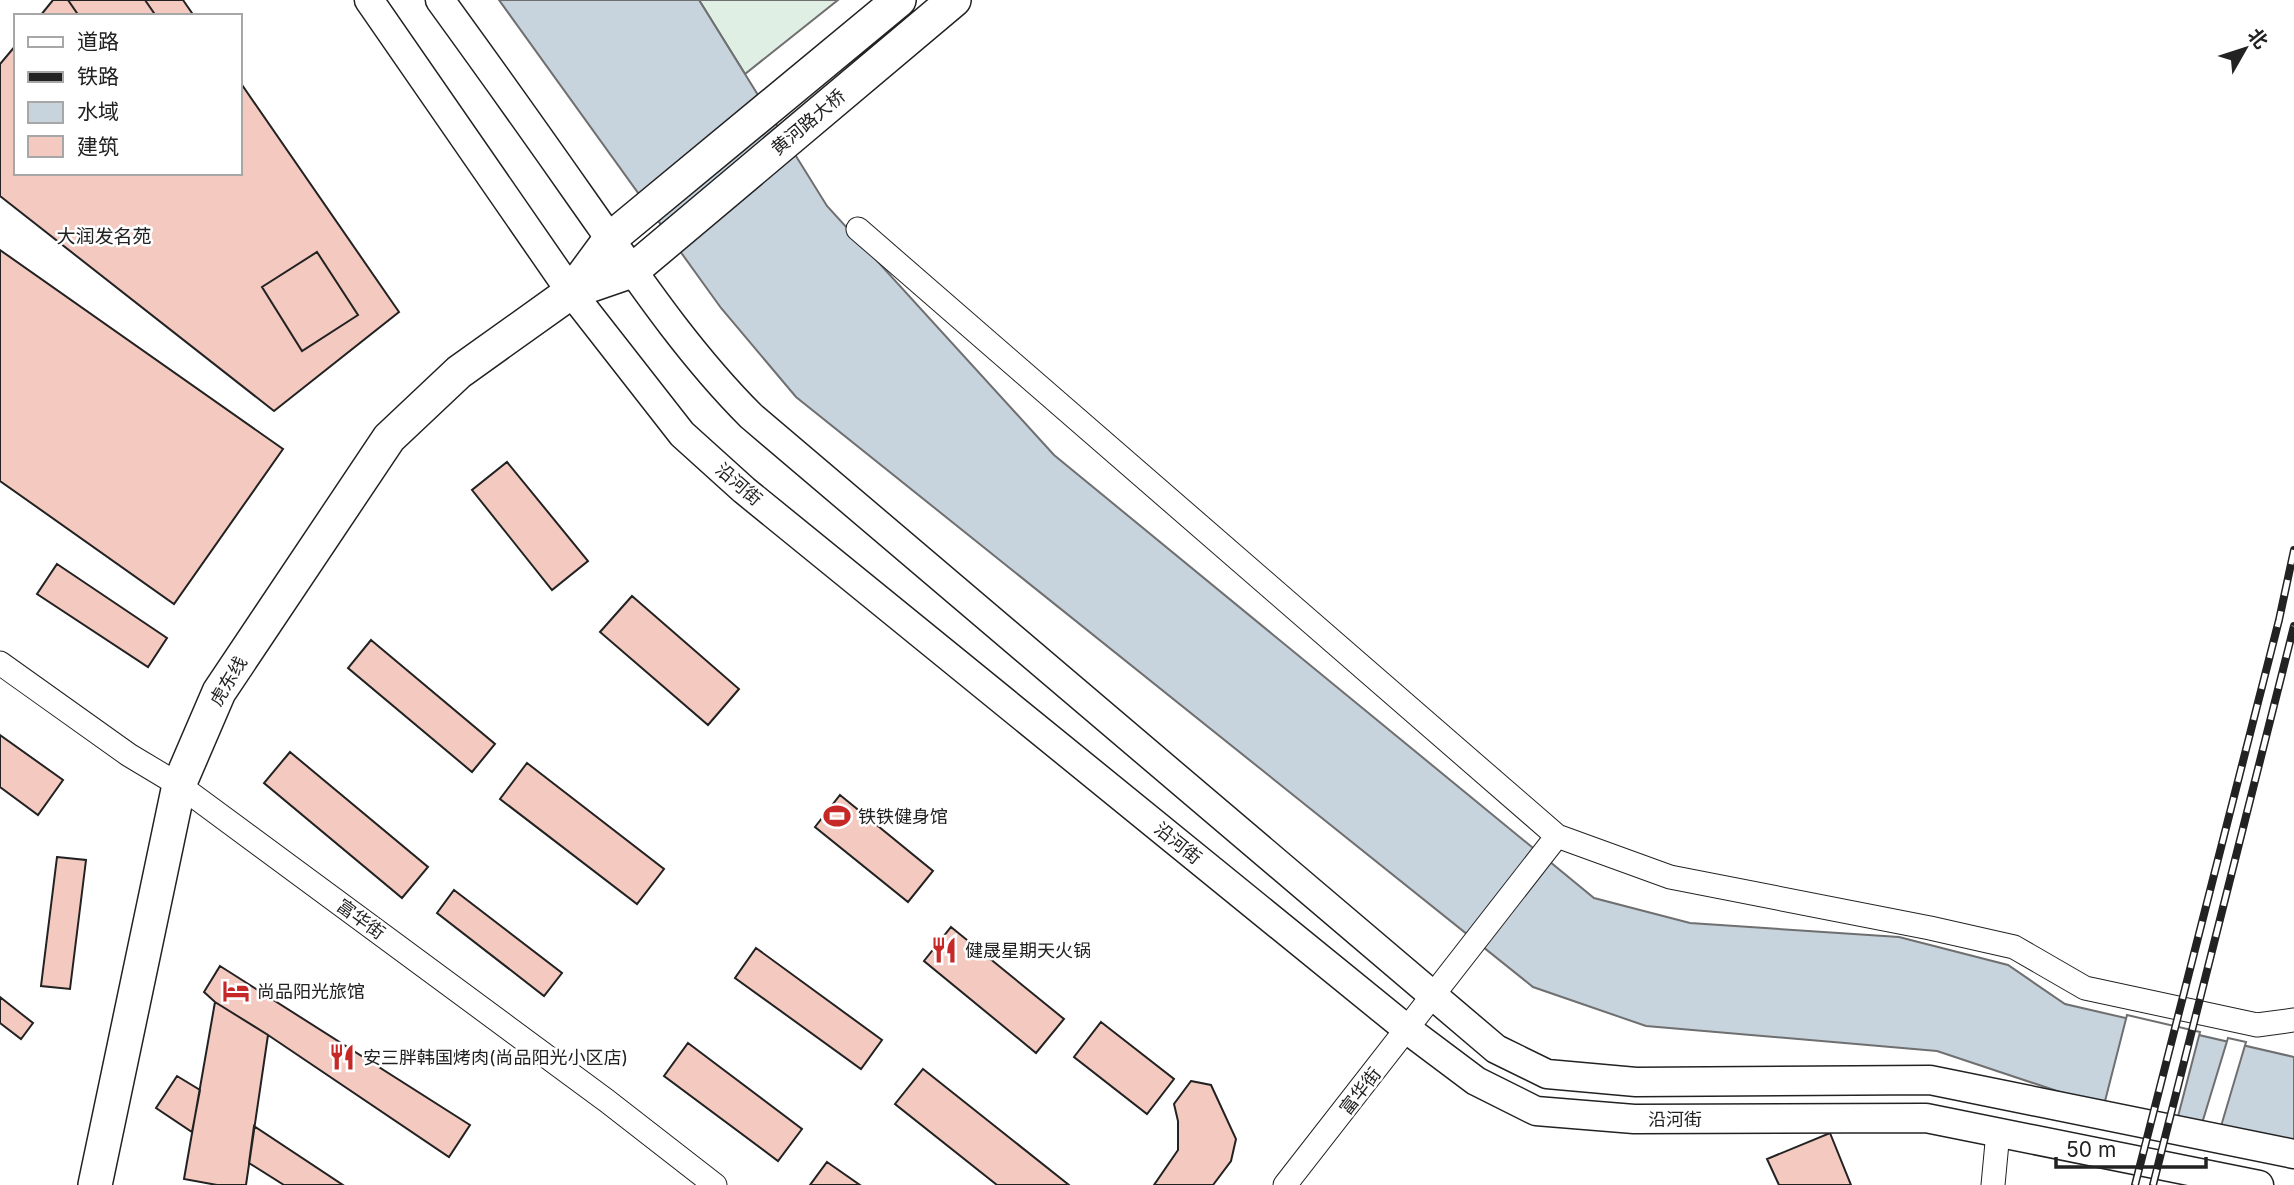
<svg xmlns="http://www.w3.org/2000/svg" width="2294" height="1185" viewBox="0 0 2294 1185" font-family="Inter,'Noto Sans SC',sans-serif">
  <rect width="100%" height="100%" fill="#fff"/>
  <path fill="#e0efe3" stroke="#6f6f6f" stroke-width="2" d="M699 0H838L745 74Z"/>
  <path fill="#c7d3dd" stroke="#6f6f6f" stroke-width="2" d="M499 0H699L827 206 1054 455 1594 898 1690 923 1899 937 2008 965 2065 1004 2294 1057V1146L2096 1104 1937 1051 1646 1026 1533 987 796 397 721 308Z"/>
  <path fill="#fff" stroke="#6f6f6f" stroke-width="2" d="M2127 1015 2200 1032 2176 1124 2103 1109Z
    M2228 1038 2246 1042 2219 1133 2200 1130Z"/>
  <path fill="#f3c9c0" stroke="#222" stroke-width="2" d="M53 0H183L194 16H40Z
    M68 0H145L156 16H79Z
    M16 45V173H240V82L399 312 274 411 0 196V64Z
    M0 250 283 449 174 604 0 481Z
    M317 252 358 315 302 351 262 287Z
    M507 462 588 561 552 590 472 490Z
    M57 564 167 638 148 667 37 594Z
    M632 596 739 689 708 725 600 632Z
    M371 640 495 744 472 772 348 668Z
    M0 735 63 780 38 815 0 787Z
    M290 752 428 867 402 898 264 783Z
    M527 763 664 869 637 904 500 799Z
    M840 795 933 871 908 902 815 827Z
    M57 857 86 860 70 989 41 986Z
    M454 890 562 973 544 996 437 913Z
    M951 927 1064 1019 1036 1053 924 961Z
    M756 948 882 1040 861 1069 735 978Z
    M220 966 470 1125 449 1157 268 1035 215 1002 204 992Z
    M0 997 33 1023 21 1039 0 1023Z
    M215 1002 268 1035 246 1185H217L184 1179Z
    M1101 1022 1174 1079 1147 1114 1074 1057Z
    M688 1043 802 1129 778 1161 664 1076Z
    M923 1069 1069 1185H997L895 1104Z
    M177 1076 200 1090 192 1132 156 1108Z
    M1191 1081 1211 1085 1236 1139 1231 1161 1213 1185H1154L1178 1150V1121L1174 1104Z
    M254 1126 343 1185H284L249 1163Z
    M1830 1133 1851 1185H1779L1767 1159Z
    M827 1162 860 1185H810Z"/>
  <g fill="none" stroke-linecap="round" stroke-linejoin="round">
    <g stroke="#222" stroke-width="25">
      <path id="minor" d="M858 229 1557 836 1670 877 1930 928 2014 947 2085 988 2257 1025 2294 1020
        M0 663 129 755 179 785 607 1101 715 1185
        M1285 1185 1557 836
        M1993 1185 1998 1132"/>
    </g>
    <g stroke="#222" stroke-width="31">
      <path id="major" d="M369 0 571 292 682 434 744 490 1408 1030 1476 1081 1536 1111 1634 1119 1926 1118 2259 1185
        M440 0C488 66 535 132 582 199 635 274 686 351 751 416L1496 1049 1547 1074 1636 1082 1930 1080 2294 1154"/>
    </g>
    <g stroke="#222" stroke-width="36">
      <path id="highway" d="M899 0 610 239 571 292 632 271 954 0
        M95 1185 179 785 219 692 389 438 459 372 571 292"/>
    </g>
    <use href="#minor" stroke="#fff" stroke-width="23"/>
    <use href="#major" stroke="#fff" stroke-width="28"/>
    <use href="#highway" stroke="#fff" stroke-width="33"/>
    <g stroke="#222" stroke-width="8">
      <path id="rail" d="M2135 1185 2279 620 2294 550
        M2153 1185 2294 626"/>
    </g>
    <use href="#rail" stroke="#fff" stroke-width="5" stroke-dasharray="16" stroke-linecap="butt"/>
  </g>
  <defs>
    <g id="stadium-bare" transform="scale(2.1)"><path d="M0-5a6.5 5 0 1 0 0 10a6.5 5 0 1 0 0-10ZM-3.5-1.8h7v3.6h-7Z" fill="#c62828" stroke="#fff" stroke-width="2.5" paint-order="stroke"/></g>
    <g id="restaurant-bare" transform="scale(2.1)"><path d="M-5-6h1v4h1v-4h1v4h1v-4h1v5L-1.5 .5V6h-2V.5L-5-1ZM5-6V6H3V1.5H1.5Q1.5-4 5-6Z" fill="#c62828" stroke="#fff" stroke-width="2.5" paint-order="stroke"/></g>
    <g id="hotel-bare" transform="scale(2.1)"><path d="M-6-4.5h1.5V1H6V5H4.5V3h-9V5H-6ZM-4 0a1.8 1.8 0 1 1 3.6 0ZM.5 0V-2.5h3Q6-2.5 6 0Z" fill="#c62828" stroke="#fff" stroke-width="2.5" paint-order="stroke"/></g>
  </defs>
  <g fill-rule="evenodd">
    <use href="#stadium-bare" x="837" y="816"/>
    <use href="#restaurant-bare" x="944" y="950"/>
    <use href="#hotel-bare" x="236" y="991"/>
    <use href="#restaurant-bare" x="342" y="1057"/>
  </g>
  <g text-anchor="middle" dominant-baseline="central" stroke-width="5" stroke-linejoin="round" paint-order="stroke">
    <g font-size="18" fill="#222" stroke="#fff">
      <text transform="translate(808 122) rotate(-40)">黄河路大桥</text>
      <text transform="translate(739 484) rotate(41)">沿河街</text>
      <text transform="translate(228 681) rotate(-59)">虎东线</text>
      <text transform="translate(1178 843) rotate(39)">沿河街</text>
      <text transform="translate(361 919) rotate(36)">富华街</text>
      <text transform="translate(1360 1091) rotate(-52)">富华街</text>
      <text x="1675" y="1119">沿河街</text>
    </g>
    <g font-size="18" fill="#222" stroke="#fff" text-anchor="start">
      <text x="858" y="816">铁铁健身馆</text>
      <text x="965" y="950">健晟星期天火锅</text>
      <text x="257" y="991">尚品阳光旅馆</text>
      <text x="363" y="1057">安三胖韩国烤肉(尚品阳光小区店)</text>
    </g>
    <g font-size="19" fill="#222" stroke="#fff">
      <text x="104" y="236">大润发名苑</text>
    </g>
  </g>
  <rect x="14" y="14" width="228" height="161" fill="#ffffff" stroke="#a7a7a7" stroke-width="2"/>
  <rect x="28" y="37" width="35" height="10" fill="#ffffff" stroke="#a7a7a7" stroke-width="2"/>
  <text x="77" y="49" font-size="21" fill="#222222">道路</text>
  <rect x="28" y="72" width="35" height="10" fill="#222222" stroke="#a7a7a7" stroke-width="2"/>
  <text x="77" y="84" font-size="21" fill="#222222">铁路</text>
  <rect x="28" y="102" width="35" height="21" fill="#c7d3dd" stroke="#a7a7a7" stroke-width="2"/>
  <text x="77" y="119" font-size="21" fill="#222222">水域</text>
  <rect x="28" y="136" width="35" height="21" fill="#f3c9c0" stroke="#a7a7a7" stroke-width="2"/>
  <text x="77" y="154" font-size="21" fill="#222222">建筑</text>
  <g transform="translate(2245 49) rotate(51)" stroke="#ffffff" stroke-width="5" paint-order="stroke">
  <path d="M0-5L12 26L0 18L-12 26Z" fill="#222222"/>
  <text y="-10" font-size="19" font-weight="bold" text-anchor="middle" fill="#222222">北</text>
  </g>
  <path d="M2056 1157v10h150v-10" fill="none" stroke="#222222" stroke-width="3.5"/>
  <text x="2066" y="1157" font-size="21" fill="#222222" stroke="#ffffff" stroke-width="5" paint-order="stroke">50 m</text>
</svg>
